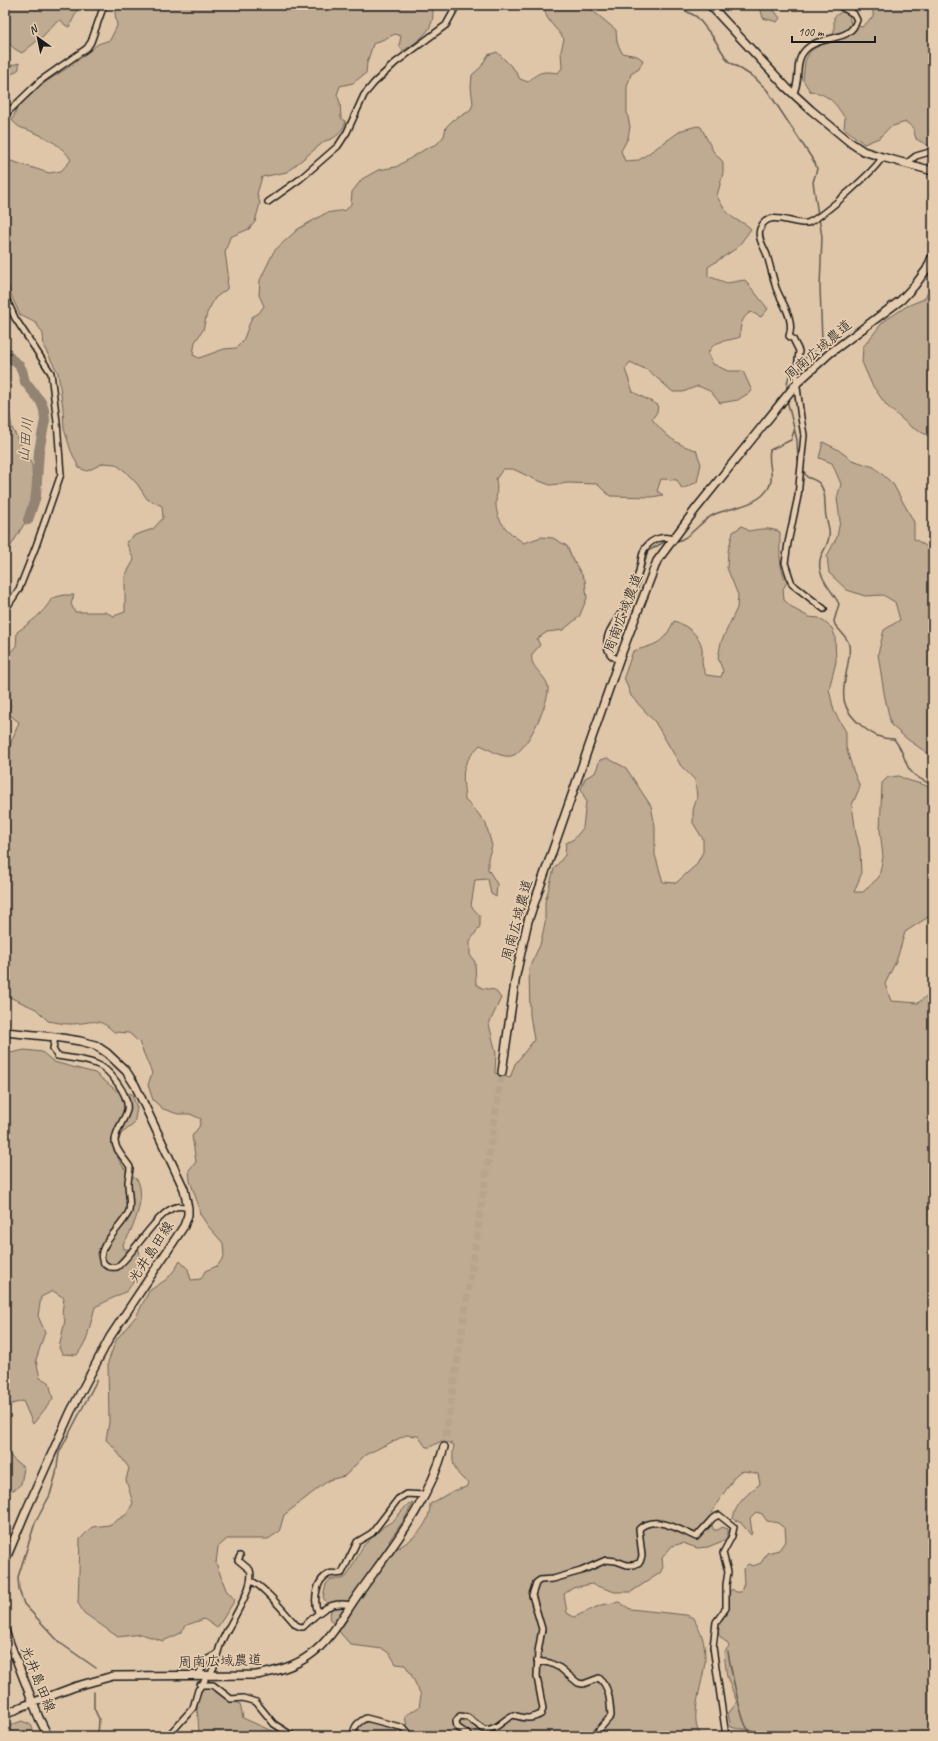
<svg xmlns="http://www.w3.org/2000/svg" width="938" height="1741" viewBox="0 0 938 1741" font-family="Caveat,'Klee One',sans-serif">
  <rect width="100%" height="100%" fill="#dfc6a9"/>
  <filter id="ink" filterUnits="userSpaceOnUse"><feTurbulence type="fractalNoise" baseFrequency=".025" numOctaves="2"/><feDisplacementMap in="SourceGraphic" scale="8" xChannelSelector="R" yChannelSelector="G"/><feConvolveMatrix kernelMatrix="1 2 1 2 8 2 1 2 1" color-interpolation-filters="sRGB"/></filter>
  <g filter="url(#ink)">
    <path fill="#bfaa92" stroke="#6e6357" d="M5 5H77V11L69 27 65 25 61 20 55 23 42 37 22 53C0 43 5 27 5 5Z
      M116 5H434C432 11 434 18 431 24 428 35 412 45 403 51L399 46 401 36 395 34 373 44 367 63 366 73 353 83 340 86 337 95 340 102 341 118 346 122C341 133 337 138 325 141L287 172 262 177 257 194 260 203 255 222 249 229 230 237 225 252 228 273 227 289 215 298 207 313 203 330 195 342 193 355 199 358 224 349 236 348 243 341 252 317 259 313 264 306 259 295 260 280 274 251 298 229 326 213 346 210 351 204 352 192 362 179 378 170 396 167 427 148 437 144 444 136 446 127 453 120 470 111 473 104 471 87 472 75 481 67 488 55 497 52 515 70 520 79 528 82C539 71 543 71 558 73L562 68 561 51 564 39C556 27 544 20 544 5H586L616 30 617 42 622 53 637 56 643 60 639 69 631 74 627 87V112L630 127 628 138 621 151 625 161 639 160 682 130 697 126 701 127 713 151 723 162V173L717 196C721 204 727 214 735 219 741 223 746 223 751 229L737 248 708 267V276L727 283 745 280 768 309 761 317 751 312C741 317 740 327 740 337 727 342 713 339 708 354L713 364 728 371H743L752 391 738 400 720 403 710 391 698 386 683 392H673L649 371 630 362 625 369 633 392 658 405 657 412 652 419C665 435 676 445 696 450L701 464 697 482 682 489 677 480 661 479 657 491 663 495 652 497 610 496 597 484 568 483 550 485 534 479 513 469H503L496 479C498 488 496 495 496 504 496 522 510 534 524 543L541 537 553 538 567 546 572 558 585 580 587 598 579 617 563 630 547 632 537 639 540 645C538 648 533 652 532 655 529 667 547 676 548 687 550 701 528 748 514 755 503 760 490 749 480 745 459 767 463 772 465 800L477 812 486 824 492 846 488 858V869L497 884 496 897 491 894 488 879 475 880 471 906 480 916V926L470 941V955L475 962 476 984 482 988 495 990 501 998 489 1024 496 1053 495 1073 510 1078 515 1064 534 1040 530 1015 529 968 540 945 545 923V902L554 869 565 855 566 843 574 839 583 828 586 801 581 789 585 778 595 773 600 760 607 758 626 768 651 806 655 826V855L663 882 676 883 696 865 703 852V839L693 823V810L697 797 695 780 681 766 655 722 631 696 624 677 633 651C657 644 663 644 674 621 685 624 700 635 702 648 703 661 700 663 706 675L721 677 723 671 718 658 721 642 737 608 738 595 727 568 728 551 733 532 742 526 749 531C759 529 770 527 780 532 780 550 778 567 787 582L783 589 784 600 794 609 809 617 819 618 832 628 835 636 836 662 829 689 834 711 846 732V747L853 770 860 787 852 805 856 834 860 849 861 875 854 892H863L879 877 883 857 880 830 882 783 888 777 899 776C911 783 921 782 933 789V914L905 932 897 959 885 984 891 1001 918 1003 930 993 933 977V1736H761C753 1726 741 1731 731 1727L728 1714 737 1702 727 1677 724 1653 729 1646C727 1641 721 1639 719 1635 716 1626 724 1618 727 1612 730 1606 729 1599 729 1593L732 1589 736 1592H741L744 1583 743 1569 748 1564 753 1566 761 1563 767 1553 779 1550 786 1540 785 1529 778 1523 767 1521 762 1514 756 1512 750 1518 752 1532 751 1535 741 1523 733 1519C735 1504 748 1493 760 1484L758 1474C751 1472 743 1469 737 1474 733 1477 731 1484 728 1487 720 1499 705 1516 714 1530H718L722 1527 728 1529V1534L725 1540 708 1547 697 1548 683 1543 672 1546 662 1558 663 1567 660 1573 631 1592H615L591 1584 573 1588 564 1594 567 1613 574 1617 601 1605 619 1602 630 1609 686 1615 694 1618C701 1632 705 1641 705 1657 706 1676 686 1722 702 1736H356L357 1729 362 1723 372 1721 404 1731 407 1727 405 1716 419 1707 421 1695 411 1674 405 1665 396 1664 390 1654 383 1649 351 1645 342 1635 329 1618 331 1611 323 1597 326 1584 331 1579H341L347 1576 363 1546 383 1527 393 1521 407 1505 413 1503 404 1520 389 1541 398 1548C415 1538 430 1525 430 1504L453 1491 466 1487 468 1483C453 1472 451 1462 454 1445L443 1440 430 1447H426L418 1436 406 1435 365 1455 345 1476 329 1480 284 1515 279 1532 268 1539H227L218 1547 216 1563 226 1590 235 1600 217 1628 204 1619 187 1625 179 1634 163 1641 141 1634 118 1637 84 1613 78 1603 80 1539 92 1527 109 1525 127 1514 133 1503 126 1480 129 1468 113 1446 106 1440 109 1422 108 1362 116 1340 137 1315 149 1291 167 1279 176 1268 180 1261 188 1269 191 1280 201 1279 205 1271 217 1266 224 1257 223 1243 208 1226 200 1214 197 1201 190 1181 189 1170 196 1162 192 1136 199 1127 201 1119 190 1114H178L163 1109 153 1100 148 1085 152 1073 139 1042 129 1033 114 1032C97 1015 91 1024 70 1024 63 1024 55 1022 48 1021L36 1009 5 995V754L7 753 19 722 7 713 11 705 5 697V658L16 646 17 632C31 622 44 613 52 598L64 595H74L71 604 75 612H105L114 616 125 612V576L134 560 126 542 135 535 153 529 163 518 162 506 147 499 138 485 125 471 115 464 104 463 87 471 79 468 71 451 64 429 63 408 58 373 44 347 43 334 36 323 20 315 11 295 5 274V159L49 173 61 171 71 160C64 147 46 137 33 132 22 127 20 130 12 120L18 106 47 81 72 65 98 44 110 40 117 26 115 13Z
      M761 5H774L773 9 780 18 777 22 763 18 761 11Z
      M866 5H933V145H927L916 139 913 128 906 122 890 127 879 138 864 144 844 128 845 118C834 102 830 95 810 91L803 80 805 61 810 51 820 45 832 42 834 34V17L841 12 849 14 851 25 862 27 873 17V11Z
      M19 63V69L5 79V71L12 65Z
      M933 285V438L911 427 887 406 872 385 862 362 863 347 883 322 907 306 924 299Z
      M5 399 8 404 12 428 32 465 33 489 26 521 12 544 5 559Z
      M823 442 837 449 852 460 874 467 893 484 914 522V539L930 548 933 546V757L907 739 891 725 884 693 878 654 884 630 900 620 895 602 883 595 865 596 847 590 829 573 827 556 837 537 840 521 837 498 841 484 832 463 819 458Z
      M25 1050 42 1052 54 1062 95 1073 117 1091 132 1094 137 1108 134 1124 121 1134 115 1152C118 1157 120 1163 124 1168 128 1172 135 1177 138 1181 146 1198 133 1231 123 1244L124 1249 139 1250 142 1270 127 1291 95 1307 86 1341 77 1355 62 1354 59 1348 65 1320 62 1313 64 1298 53 1291 41 1297 38 1316 45 1332 36 1360 40 1378 49 1382 53 1399 33 1424 23 1401 8 1405 5 1408V1054Z
      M5 1449 13 1459 24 1468 21 1484 14 1490 5 1488Z
      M204 1688H214L227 1700 236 1702 240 1704 243 1718 274 1732 276 1736H198C201 1720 191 1701 204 1688Z
      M22 1721 31 1725 36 1736H5L11 1725Z"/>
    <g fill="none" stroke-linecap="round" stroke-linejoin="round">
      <path stroke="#635a50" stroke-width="1.5" d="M675 5 697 17 713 37 728 61 755 78 767 90 815 163 817 169 813 182 818 215
        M800 362 819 347 822 341 820 287 822 237 819 218
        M787 392C786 381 789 374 795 366
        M787 400 797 440 798 460
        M803 470 807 477C812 479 817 480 820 484 827 494 824 506 826 517 828 525 831 532 828 541 825 552 818 555 820 569 821 581 834 593 839 604L834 621 835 625C839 630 848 638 849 645 850 651 849 658 848 663 843 693 837 706 863 727 873 735 881 739 894 739 912 762 898 771 933 785
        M674 542C691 539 699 521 715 514 732 507 759 506 769 487 775 476 767 462 770 450L791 440 794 431
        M615 631 629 608 637 591 648 551 664 542H669
        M728 1652C730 1664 741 1722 748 1729 751 1732 755 1733 758 1736
        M96 1668 60 1643 24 1604 19 1590 18 1577 35 1523 50 1495 56 1474 59 1453 97 1380
        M94 1692V1708L99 1719 98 1736"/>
      <path stroke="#928372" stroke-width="10" d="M5 350 11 359 18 364 22 370 25 382 41 402 44 410 45 420 39 451 36 496 28 520"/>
      <path stroke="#b8a48d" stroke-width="7" stroke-dasharray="7 3.5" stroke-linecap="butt" d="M444 1447 502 1072"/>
      <g stroke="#1c1c1c" stroke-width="8">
        <path id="street" d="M793 94C803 78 791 59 810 46 826 35 850 42 857 20L854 14 838 5
          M5 115 40 81 87 48 91 42 104 5
          M907 163 916 156 933 151
          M268 202 300 179 338 146 347 132 364 95 374 83 395 63 446 25 457 5
          M5 296 15 318 51 373 57 422 61 474 36 546 19 589 5 610
          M824 609 792 584 785 563 788 543 798 496 804 435 801 418 796 379 799 351 793 339 789 336C795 319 782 303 776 288 773 277 770 266 767 255 764 247 757 238 760 229 768 208 792 225 807 223 819 220 878 168 882 157
          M619 660C610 656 607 652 607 642 606 629 626 610 631 596 634 587 638 577 640 567 642 560 641 553 646 547 652 539 664 535 673 539
          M55 1037 53 1049 57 1056C70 1058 84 1059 96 1064 109 1068 130 1096 127 1110 125 1120 115 1130 115 1141 115 1150 126 1160 130 1167 130 1173 128 1178 128 1183 128 1193 131 1202 129 1211 124 1226 94 1247 103 1262 106 1267 111 1268 117 1267 132 1256 159 1210 176 1207 179 1206 184 1207 188 1208
          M251 1581C263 1585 286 1614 296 1625L301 1627H303C318 1613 329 1600 350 1605
          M318 1612C313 1601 316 1579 329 1574 333 1572 337 1575 342 1573L357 1542 372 1533 398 1499 406 1494 425 1495
          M537 1661 550 1663 560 1668 578 1683 583 1684 599 1678C610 1687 610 1703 611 1716L598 1731V1736
          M212 1671C217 1662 217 1651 222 1641 228 1625 256 1587 250 1570L238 1560 240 1556
          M198 1675 208 1659 217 1654
          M200 1685H213L231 1699 243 1698 256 1702 274 1724 293 1736
          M168 1736 193 1708 198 1690 205 1680
          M353 1736C354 1726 357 1723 366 1718L404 1728 411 1736
          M470 1736 457 1727 456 1721 460 1716 467 1717 485 1730C500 1728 501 1721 513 1715 524 1718 531 1720 541 1714L543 1709 537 1677 538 1652 542 1629 532 1595 536 1583 540 1580 553 1579 581 1571 606 1560 616 1561 627 1565H634L640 1562 642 1556 639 1529C654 1514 681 1530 696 1537L713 1518 719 1515 734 1527 732 1536 723 1553 728 1572 726 1585V1608L716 1622 713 1647 726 1736"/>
      </g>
      <g stroke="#1c1c1c" stroke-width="10">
        <path id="secondary" d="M710 5 787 88 811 110 851 143 863 151 882 157 933 171
          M5 1032 55 1037 80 1041 95 1045 107 1053 126 1071 135 1085 184 1189 188 1208V1215L184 1226 110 1337 71 1411 26 1511 5 1561
          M502 1072 516 975 528 921 619 660 657 561 695 510 797 383 830 353 901 300 915 285 927 269 933 255
          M5 1631 39 1718 48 1736
          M5 1715 21 1707 77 1686 113 1676 257 1675C276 1671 294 1667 310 1655 331 1640 343 1616 357 1596 390 1549 429 1503 444 1447"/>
      </g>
      <use href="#street" stroke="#e7cdaf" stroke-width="5"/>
      <use href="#secondary" stroke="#e7cdaf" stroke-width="7"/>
    </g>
  </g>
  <g text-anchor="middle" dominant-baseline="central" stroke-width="3.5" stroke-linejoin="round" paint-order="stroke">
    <g font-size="14" fill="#1c1c1c" stroke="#e7cdaf">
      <text transform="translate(818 350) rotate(-41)">周南広域農道</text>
      <text transform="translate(623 613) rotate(-69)">周南広域農道</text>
      <text transform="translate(517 920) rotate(-75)">周南広域農道</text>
      <text transform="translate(151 1252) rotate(-57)">光井島田線</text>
      <text transform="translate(220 1661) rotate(-2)">周南広域農道</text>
      <text transform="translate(38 1679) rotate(68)">光井島田線</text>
    </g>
    <g font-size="15" font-style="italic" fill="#45403a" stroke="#e7cdaf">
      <text transform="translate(26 440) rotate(-84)">山田川</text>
    </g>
  </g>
  <rect width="938" height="1741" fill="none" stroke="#e7cdaf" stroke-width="20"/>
  <rect x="10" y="10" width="918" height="1721" fill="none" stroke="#1c1c1c" stroke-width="1.5" filter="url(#ink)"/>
  <g transform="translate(38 38) rotate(327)" stroke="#e7cdaf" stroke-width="3" paint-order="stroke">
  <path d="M0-3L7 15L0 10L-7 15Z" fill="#1c1c1c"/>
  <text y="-6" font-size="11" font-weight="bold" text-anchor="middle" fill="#1c1c1c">N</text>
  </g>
  <path d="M792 36v6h83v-6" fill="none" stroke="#1c1c1c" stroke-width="2"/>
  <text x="798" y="36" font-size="12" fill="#1c1c1c" stroke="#e7cdaf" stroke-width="3" paint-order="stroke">100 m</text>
</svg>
